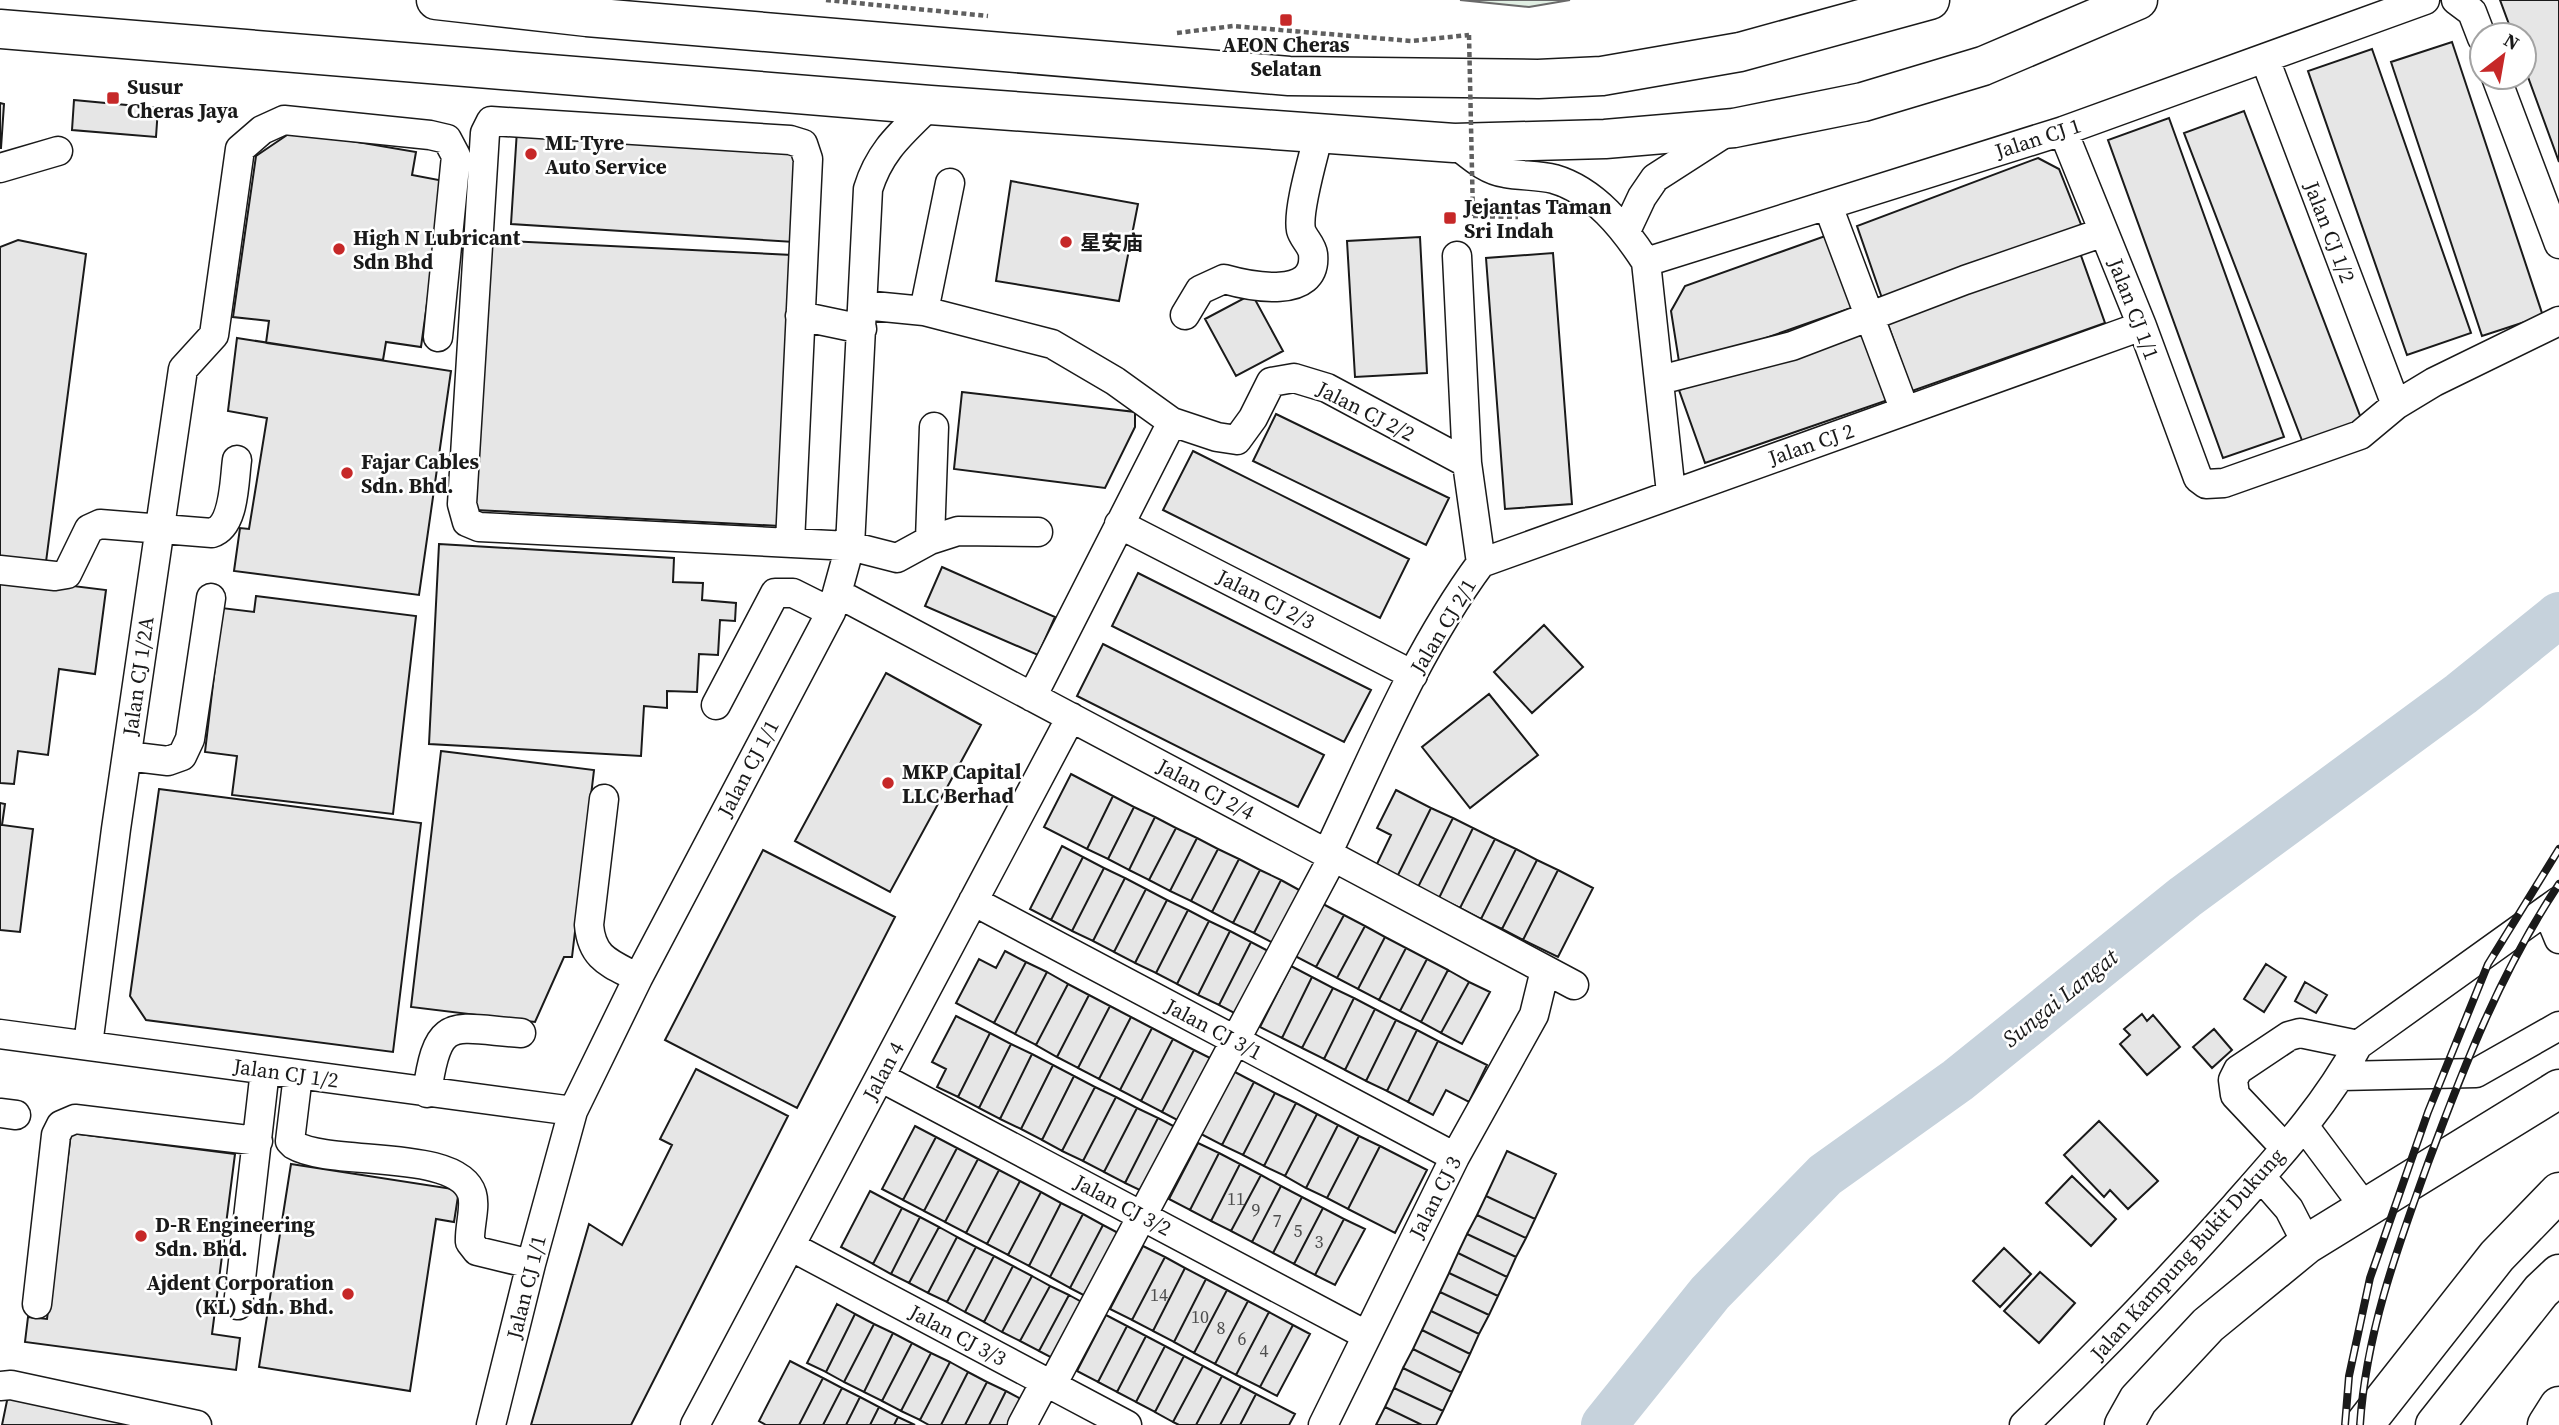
<svg xmlns="http://www.w3.org/2000/svg" width="2559" height="1425" viewBox="0 0 2559 1425" font-family="'Source Serif 4','Noto Sans SC',serif">
  <rect width="100%" height="100%" fill="#fff"/>
  <path fill="#e0efe3" stroke="#6a6a6a" stroke-width="2" d="M1460 0H1570L1529 7Z"/>
  <g fill="none" stroke-linecap="round" stroke-linejoin="round">
    <path stroke="#c6d2dc" stroke-width="46" d="M1604 1425 1710 1293 1825 1175 1958 1080 2185 897 2461 694 2559 615"/>
  </g>
  <path fill="#e6e6e6" stroke="#1a1a1a" stroke-width="2" d="M2500 0H2559V162L2524 66V35H2513Z
    M2452 42 2543 316 2482 336 2391 62Z
    M2372 49 2471 333 2407 355 2308 71Z
    M74 100 158 108 156 137 72 130Z
    M0 103 4 104 1 148H0Z
    M2244 111 2362 421 2303 443 2184 133Z
    M2169 118 2284 437 2223 458 2108 140Z
    M517 130 799 148 794 242 511 224Z
    M293 131 416 152 412 175 444 181 421 347 386 342 383 360 266 343 269 321 233 317 256 156Z
    M2038 158 2059 169 2082 227 1883 301 1857 226Z
    M1011 181 1138 204 1119 301 996 281Z
    M1828 235 1854 307 1680 368 1671 311 1685 286Z
    M1420 237 1427 373 1355 377 1347 241Z
    M18 240 86 254 46 562 0 556V247Z
    M488 240 792 255 780 526 475 510Z
    M2079 250 2105 323 1912 391 1886 319Z
    M1553 253 1572 504 1505 509 1486 258Z
    M1252 294 1283 351 1236 376 1205 319Z
    M1863 328 1888 400 1705 463 1679 390Z
    M237 338 451 371 419 595 234 571 240 528 249 529 267 418 228 411Z
    M962 392 1135 412V427L1105 488 954 469Z
    M1276 414 1449 498 1426 545 1253 461Z
    M1193 451 1409 559 1380 618 1163 510Z
    M439 544 674 558 673 582 703 583 702 600 736 603 735 621 720 620 718 655 699 654 697 692 667 691V708L644 706 641 756 429 744Z
    M942 567 1055 617 1038 655 925 606Z
    M1138 573 1371 690 1344 742 1112 626Z
    M0 577 106 590 95 674 59 669 48 755 18 751 14 784 0 783Z
    M256 596 416 616 393 814 232 795 237 756 205 752 222 608 254 612Z
    M1544 625 1583 667 1532 713 1494 672Z
    M1103 644 1324 755 1298 807 1077 696Z
    M886 673 981 725 890 892 795 841Z
    M1489 694 1538 755 1470 808 1422 747Z
    M441 751 594 770 572 957H564L535 1022 411 1007Z
    M1071 774 1113 796 1087 849 1044 827Z
    M159 789 421 823 393 1052 146 1020 130 996Z
    M1396 790 1431 808 1397 877 1376 866 1391 835 1377 828Z
    M1113 796 1134 807 1108 859 1087 849Z
    M0 803 5 804 2 825 33 829 20 932 0 930Z
    M1134 807 1155 817 1129 870 1108 859Z
    M1431 808 1453 818 1418 887 1397 877Z
    M1155 817 1176 828 1149 880 1129 870Z
    M1453 818 1473 828 1439 898 1418 887Z
    M1176 828 1197 838 1170 891 1149 880Z
    M1473 828 1495 839 1460 908 1439 898Z
    M1197 838 1218 849 1191 901 1170 891Z
    M1495 839 1516 849 1481 919 1460 908Z
    M1062 846 1083 857 1051 920 1030 909Z
    M1218 849 1239 859 1212 912 1191 901Z
    M1516 849 1537 860 1502 929 1481 919Z
    M763 850 895 917 797 1108 665 1040Z
    M1083 857 1104 868 1072 931 1051 920Z
    M1239 859 1260 870 1233 923 1212 912Z
    M1537 860 1558 870 1523 940 1502 929Z
    M1104 868 1125 878 1093 941 1072 931Z
    M1260 870 1281 880 1254 933 1233 923Z
    M1558 870 1593 888 1558 957 1523 940Z
    M1125 878 1146 889 1114 952 1093 941Z
    M1281 880 1301 891 1275 944 1254 933Z
    M1146 889 1167 900 1135 963 1114 952Z
    M1167 900 1188 910 1156 973 1135 963Z
    M1323 904 1344 915 1316 967 1295 956Z
    M1188 910 1209 921 1177 984 1156 973Z
    M1344 915 1365 926 1337 978 1316 967Z
    M1209 921 1230 931 1198 995 1177 984Z
    M1365 926 1385 937 1358 989 1337 978Z
    M1230 931 1251 942 1219 1005 1198 995Z
    M1385 937 1406 948 1379 1000 1358 989Z
    M1251 942 1272 953 1240 1016 1219 1005Z
    M1406 948 1427 959 1400 1011 1379 1000Z
    M1005 951 1026 962 994 1023 956 1003 979 959 996 968Z
    M1427 959 1448 970 1421 1022 1400 1011Z
    M1026 962 1047 972 1015 1034 994 1023Z
    M2266 964 2286 977 2264 1012 2244 999Z
    M1291 966 1312 977 1282 1038 1260 1027Z
    M1448 970 1469 982 1441 1033 1421 1022Z
    M1047 972 1068 984 1036 1045 1015 1034Z
    M1312 977 1333 988 1302 1048 1282 1038Z
    M1469 982 1490 992 1462 1044 1441 1033Z
    M2305 982 2327 995 2316 1013 2295 1001Z
    M1068 984 1089 995 1057 1057 1036 1045Z
    M1333 988 1354 998 1324 1059 1302 1048Z
    M1089 995 1110 1006 1078 1068 1057 1057Z
    M1354 998 1375 1009 1345 1070 1324 1059Z
    M1110 1006 1131 1017 1099 1079 1078 1068Z
    M1375 1009 1396 1020 1366 1081 1345 1070Z
    M2142 1014 2147 1021 2153 1015 2180 1047 2147 1075 2120 1044 2130 1035 2124 1029Z
    M956 1016 990 1033 958 1097 937 1087 946 1069 932 1062Z
    M1131 1017 1152 1028 1120 1090 1099 1079Z
    M1396 1020 1417 1030 1387 1091 1366 1081Z
    M1152 1028 1173 1039 1141 1101 1120 1090Z
    M2214 1029 2232 1050 2212 1068 2193 1047Z
    M1417 1030 1438 1041 1408 1102 1387 1091Z
    M990 1033 1011 1044 979 1108 958 1097Z
    M1173 1039 1194 1050 1162 1112 1141 1101Z
    M1438 1041 1487 1065 1469 1102 1446 1090 1433 1115 1408 1102Z
    M1011 1044 1032 1054 1000 1119 979 1108Z
    M1194 1050 1216 1061 1183 1123 1162 1112Z
    M1032 1054 1053 1065 1021 1129 1000 1119Z
    M1053 1065 1074 1076 1042 1140 1021 1129Z
    M696 1069 788 1116 631 1425H531L589 1224 622 1245 672 1145 660 1139Z
    M1233 1071 1254 1082 1222 1145 1201 1134Z
    M1074 1076 1095 1087 1062 1151 1042 1140Z
    M1254 1082 1275 1093 1243 1155 1222 1145Z
    M1095 1087 1116 1097 1083 1161 1062 1151Z
    M1275 1093 1296 1103 1264 1166 1243 1155Z
    M1116 1097 1137 1108 1104 1172 1083 1161Z
    M1296 1103 1317 1114 1285 1176 1264 1166Z
    M1137 1108 1158 1118 1125 1183 1104 1172Z
    M1317 1114 1338 1125 1306 1188 1285 1176Z
    M1158 1118 1179 1129 1146 1193 1125 1183Z
    M2099 1121 2158 1181 2128 1209 2110 1190 2104 1197 2064 1155Z
    M1338 1125 1359 1136 1327 1198 1306 1188Z
    M915 1126 936 1137 903 1200 882 1189Z
    M71 1133 235 1154 212 1334 240 1338 236 1370 25 1342 28 1317 47 1319Z
    M1359 1136 1380 1146 1348 1209 1327 1198Z
    M936 1137 957 1148 924 1211 903 1200Z
    M1198 1143 1219 1153 1190 1210 1169 1199Z
    M1380 1146 1427 1170 1395 1233 1348 1209Z
    M957 1148 978 1159 945 1222 924 1211Z
    M1507 1151 1556 1174 1535 1219 1486 1196Z
    M1219 1153 1240 1164 1211 1221 1190 1210Z
    M978 1159 999 1170 966 1233 945 1222Z
    M291 1164 459 1190 454 1222 436 1219 410 1391 259 1367Z
    M1240 1164 1261 1175 1231 1231 1211 1221Z
    M999 1170 1020 1181 987 1244 966 1233Z
    M1261 1175 1281 1186 1252 1242 1231 1231Z
    M2072 1176 2116 1219 2091 1246 2046 1203Z
    M1020 1181 1041 1192 1008 1255 987 1244Z
    M1281 1186 1302 1197 1273 1253 1252 1242Z
    M870 1191 902 1208 873 1264 841 1247Z
    M1041 1192 1061 1203 1029 1266 1008 1255Z
    M1486 1196 1535 1219 1526 1238 1477 1215Z
    M1302 1197 1323 1208 1294 1264 1273 1253Z
    M1061 1203 1083 1214 1050 1277 1029 1266Z
    M902 1208 920 1217 891 1274 873 1264Z
    M1323 1208 1344 1219 1315 1275 1294 1264Z
    M1083 1214 1103 1225 1070 1288 1050 1277Z
    M1477 1215 1526 1238 1516 1257 1467 1234Z
    M920 1217 939 1227 909 1283 891 1274Z
    M1344 1219 1365 1229 1335 1285 1315 1275Z
    M1103 1225 1124 1236 1091 1299 1070 1288Z
    M939 1227 957 1237 928 1293 909 1283Z
    M1467 1234 1516 1257 1507 1277 1458 1253Z
    M957 1237 976 1247 947 1302 928 1293Z
    M1143 1246 1165 1257 1132 1320 1110 1309Z
    M976 1247 994 1256 965 1312 947 1302Z
    M2004 1248 2031 1274 2000 1307 1973 1281Z
    M1458 1253 1507 1277 1498 1296 1449 1273Z
    M994 1256 1013 1266 984 1322 965 1312Z
    M1165 1257 1185 1268 1153 1331 1132 1320Z
    M1013 1266 1032 1276 1002 1332 984 1322Z
    M1185 1268 1206 1279 1174 1342 1153 1331Z
    M2040 1272 2075 1303 2039 1343 2004 1311Z
    M1449 1273 1498 1296 1489 1315 1440 1292Z
    M1032 1276 1050 1286 1020 1341 1002 1332Z
    M1206 1279 1227 1290 1194 1353 1174 1342Z
    M1050 1286 1069 1295 1039 1351 1020 1341Z
    M1227 1290 1248 1301 1215 1364 1194 1353Z
    M1440 1292 1489 1315 1479 1334 1431 1311Z
    M1069 1295 1087 1305 1058 1361 1039 1351Z
    M1248 1301 1269 1312 1236 1375 1215 1364Z
    M837 1304 855 1314 826 1372 807 1363Z
    M1431 1311 1479 1334 1470 1354 1422 1330Z
    M1269 1312 1293 1325 1260 1387 1236 1375Z
    M855 1314 874 1324 844 1382 826 1372Z
    M1106 1315 1127 1326 1098 1382 1077 1371Z
    M874 1324 893 1333 864 1392 844 1382Z
    M1293 1325 1310 1334 1277 1396 1260 1387Z
    M1127 1326 1146 1336 1117 1392 1098 1382Z
    M1422 1330 1470 1354 1461 1373 1413 1349Z
    M893 1333 912 1343 882 1401 864 1392Z
    M1146 1336 1165 1346 1136 1402 1117 1392Z
    M912 1343 931 1353 901 1411 882 1401Z
    M1165 1346 1184 1356 1155 1412 1136 1402Z
    M1413 1349 1461 1373 1452 1392 1403 1368Z
    M931 1353 950 1362 920 1420 901 1411Z
    M1184 1356 1203 1366 1173 1422 1155 1412Z
    M790 1361 823 1378 799 1425H766L759 1421Z
    M950 1362 968 1372 941 1425H929L920 1420Z
    M1203 1366 1222 1376 1196 1425H1179L1173 1422Z
    M1403 1368 1452 1392 1443 1411 1394 1388Z
    M968 1372 987 1382 965 1425H941Z
    M1222 1376 1241 1386 1220 1425H1196Z
    M823 1378 842 1388 823 1425H799Z
    M987 1382 1006 1391 989 1425H965Z
    M1241 1386 1256 1394 1240 1425H1220Z
    M842 1388 860 1397 846 1425H823Z
    M1394 1388 1443 1411 1436 1425H1422L1385 1407Z
    M9 1391 157 1425H2Z
    M1006 1391 1025 1401 1012 1425H989Z
    M1256 1394 1295 1414 1289 1425H1240Z
    M860 1397 879 1407 870 1425H846Z
    M879 1407 898 1417 894 1425H870Z
    M1385 1407 1422 1425H1376Z
    M898 1417 915 1425H894Z"/>
  <g fill="none" stroke-linecap="round" stroke-linejoin="round">
    <g stroke="#1a1a1a" stroke-width="31">
      <path id="minor" d="M2456 0 2472 12 2482 38
        M2265 59 2396 405
        M2496 77 2559 244
        M2063 131 2142 326 2198 478 2206 484 2224 483 2360 435 2396 405 2434 382 2559 321
        M1454 143C1470 155 1485 170 1505 173 1521 176 1539 175 1554 179 1595 191 1624 228 1646 262L1671 493
        M0 168 58 151
        M1828 206 1905 411
        M1626 231 1642 197 1655 178 1728 131
        M1646 262 2063 131 2425 0
        M863 305 924 311 950 183
        M924 311 1052 344 1115 381 1172 422 1217 437 1237 440 1253 418 1271 382 1294 378 1327 388 1467 463
        M1185 315 1200 290 1224 279C1249 286 1318 301 1313 254 1312 245 1303 238 1301 230 1297 210 1314 155 1319 133
        M800 316 862 329
        M1660 380 1792 346 1965 280 2104 232
        M1119 524 1413 675
        M930 540 934 427
        M790 543 808 159 803 144 790 140 491 121 485 133 462 504 467 522 479 527 850 546 897 558 930 540 958 531 1038 532
        M1481 563 2142 326
        M0 570 55 576 67 574 89 529 100 524 212 533C235 526 234 481 237 460
        M837 593 1574 985
        M1032 697 1172 422
        M716 705 775 593H793L831 612
        M127 756 168 761 182 756 190 739 211 598
        M604 799 589 925C592 959 610 963 638 978
        M1327 854C1374 755 1416 651 1481 563L1467 463 1457 256
        M973 901 1455 1157
        M2547 910 2559 939
        M0 1034 573 1111
        M88 1045 116 829 183 369 214 335 240 149 262 130 284 120 430 135 447 139 456 156 438 337
        M298 1075 290 1141 294 1145C331 1167 458 1148 472 1194 476 1207 469 1227 470 1242L477 1251 531 1264
        M2341 1076 2476 1073 2559 1026
        M880 1077 1366 1335
        M427 1093C438 1014 451 1028 521 1033
        M0 1113 16 1115
        M2304 1126 2366 1209
        M2285 1148 2235 1095 2233 1080 2238 1070 2289 1036 2300 1033 2358 1045
        M2261 1177 2289 1209 2307 1244
        M790 1246 1127 1425
        M37 1304 56 1135 61 1125 75 1119 258 1141
        M238 1305 265 1070
        M1052 1385 1333 857
        M0 1386 11 1385 197 1425
        M491 1425 531 1264 573 1111 638 978 831 612 837 593 850 546 868 189C880 150 902 133 930 105
        M695 1425 1071 717
        M1022 1425 1045 1382
        M1323 1425 1455 1157 1534 1015 1545 970
        M2024 1425C2098 1354 2167 1282 2235 1206 2280 1155 2326 1105 2358 1045L2559 901"/>
    </g>
    <g stroke="#1a1a1a" stroke-width="41">
      <path id="highway" d="M436 0 587 17 1289 76 1538 79 1602 76 1740 52 1930 0
        M0 29 930 105 1454 143 1605 139 1734 128 1863 102 1983 66 2138 0
        M2124 1425 2138 1400 2208 1325 2307 1244 2559 1089
        M2364 1425 2497 1256 2559 1192
        M2435 1425 2541 1291 2559 1274
        M2547 1425 2559 1406"/>
    </g>
    <path stroke="#5f5f5f" stroke-width="4.5" stroke-dasharray="5 3.5" stroke-linecap="butt" d="M826 0 988 16
      M1177 33 1233 26 1411 41 1469 35
      M1473 216 1518 217"/>
    <use href="#minor" stroke="#fff" stroke-width="28"/>
    <use href="#highway" stroke="#fff" stroke-width="38"/>
    <g stroke="#1a1a1a" stroke-width="8">
      <path id="rail" d="M2345 1425 2349 1376 2370 1278 2428 1112 2488 964 2559 849
        M2360 1425C2366 1333 2397 1249 2428 1163 2464 1066 2501 971 2559 884"/>
    </g>
    <use href="#rail" stroke="#fff" stroke-width="5" stroke-dasharray="16" stroke-linecap="butt"/>
    <path stroke="#5f5f5f" stroke-width="4.5" stroke-dasharray="5 3.5" stroke-linecap="butt" d="M1469 35 1473 216"/>
  </g>
  <g fill="#c62828" stroke="#fff" stroke-width="2.5">
    <rect x="1279" y="13" width="14" height="14" rx="3.5"/>
    <rect x="106" y="91" width="14" height="14" rx="3.5"/>
    <circle cx="531" cy="154" r="7"/>
    <rect x="1443" y="211" width="14" height="14" rx="3.5"/>
    <circle cx="1066" cy="242" r="7"/>
    <circle cx="339" cy="249" r="7"/>
    <circle cx="347" cy="473" r="7"/>
    <circle cx="888" cy="783" r="7"/>
    <circle cx="141" cy="1236" r="7"/>
    <circle cx="348" cy="1294" r="7"/>
  </g>
  <g text-anchor="middle" dominant-baseline="central" stroke-width="5" stroke-linejoin="round" paint-order="stroke">
    <g font-size="18" fill="#4d4d4d">
      <text x="1236" y="1198">11</text>
      <text x="1256" y="1209">9</text>
      <text x="1277" y="1220">7</text>
      <text x="1298" y="1230">5</text>
      <text x="1319" y="1241">3</text>
      <text x="1159" y="1294">14</text>
      <text x="1200" y="1316">10</text>
      <text x="1221" y="1327">8</text>
      <text x="1242" y="1338">6</text>
      <text x="1264" y="1350">4</text>
    </g>
    <g font-size="21" font-weight="bold" fill="#1a1a1a" stroke="#fff" text-anchor="start">
      <text x="1286" y="44" text-anchor="middle">AEON Cheras<tspan x="1286" dy="24">Selatan</tspan></text>
      <text x="127" y="86">Susur<tspan x="127" dy="24">Cheras Jaya</tspan></text>
      <text x="545" y="142">ML Tyre<tspan x="545" dy="24">Auto Service</tspan></text>
      <text x="1464" y="206">Jejantas Taman<tspan x="1464" dy="24">Sri Indah</tspan></text>
      <text x="353" y="237">High N Lubricant<tspan x="353" dy="24">Sdn Bhd</tspan></text>
      <text x="1080" y="242">星安庙</text>
      <text x="361" y="461">Fajar Cables<tspan x="361" dy="24">Sdn. Bhd.</tspan></text>
      <text x="902" y="771">MKP Capital<tspan x="902" dy="24">LLC Berhad</tspan></text>
      <text x="155" y="1224">D-R Engineering<tspan x="155" dy="24">Sdn. Bhd.</tspan></text>
      <text x="334" y="1282" text-anchor="end">Ajdent Corporation<tspan x="334" dy="24">(KL) Sdn. Bhd.</tspan></text>
    </g>
    <g font-size="21" fill="#1a1a1a" stroke="#fff">
      <text transform="translate(2038 138) rotate(-18)">Jalan CJ 1</text>
      <text transform="translate(2330 232) rotate(69)">Jalan CJ 1/2</text>
      <text transform="translate(2134 309) rotate(69)">Jalan CJ 1/1</text>
      <text transform="translate(1366 411) rotate(27)">Jalan CJ 2/2</text>
      <text transform="translate(1811 444) rotate(-19)">Jalan CJ 2</text>
      <text transform="translate(1266 599) rotate(27)">Jalan CJ 2/3</text>
      <text transform="translate(1443 626) rotate(-59)">Jalan CJ 2/1</text>
      <text transform="translate(138 676) rotate(-82)">Jalan CJ 1/2A</text>
      <text transform="translate(748 768) rotate(-62)">Jalan CJ 1/1</text>
      <text transform="translate(1206 789) rotate(28)">Jalan CJ 2/4</text>
      <text transform="translate(1214 1029) rotate(28)">Jalan CJ 3/1</text>
      <text transform="translate(883 1071) rotate(-62)">Jalan 4</text>
      <text transform="translate(286 1073) rotate(8)">Jalan CJ 1/2</text>
      <text transform="translate(1435 1197) rotate(-63)">Jalan CJ 3</text>
      <text transform="translate(1123 1205) rotate(28)">Jalan CJ 3/2</text>
      <text transform="translate(2187 1254) rotate(-48)">Jalan Kampung Bukit Dukung</text>
      <text transform="translate(526 1287) rotate(-76)">Jalan CJ 1/1</text>
      <text transform="translate(958 1335) rotate(28)">Jalan CJ 3/3</text>
    </g>
    <g font-size="23" font-style="italic" fill="#1a1a1a" stroke="#fff">
      <text transform="translate(2060 998) rotate(-39)">Sungai Langat</text>
    </g>
  </g>
  <g transform="translate(2503 56) rotate(31)"><circle r="33" fill="#ffffff" stroke="#a3a3a3" stroke-width="2"/>
  <path d="M0-5L12 26L0 18L-12 26Z" fill="#c62828"/>
  <text y="-10" font-size="19" font-weight="bold" text-anchor="middle" fill="#1a1a1a">N</text>
  </g>
</svg>
